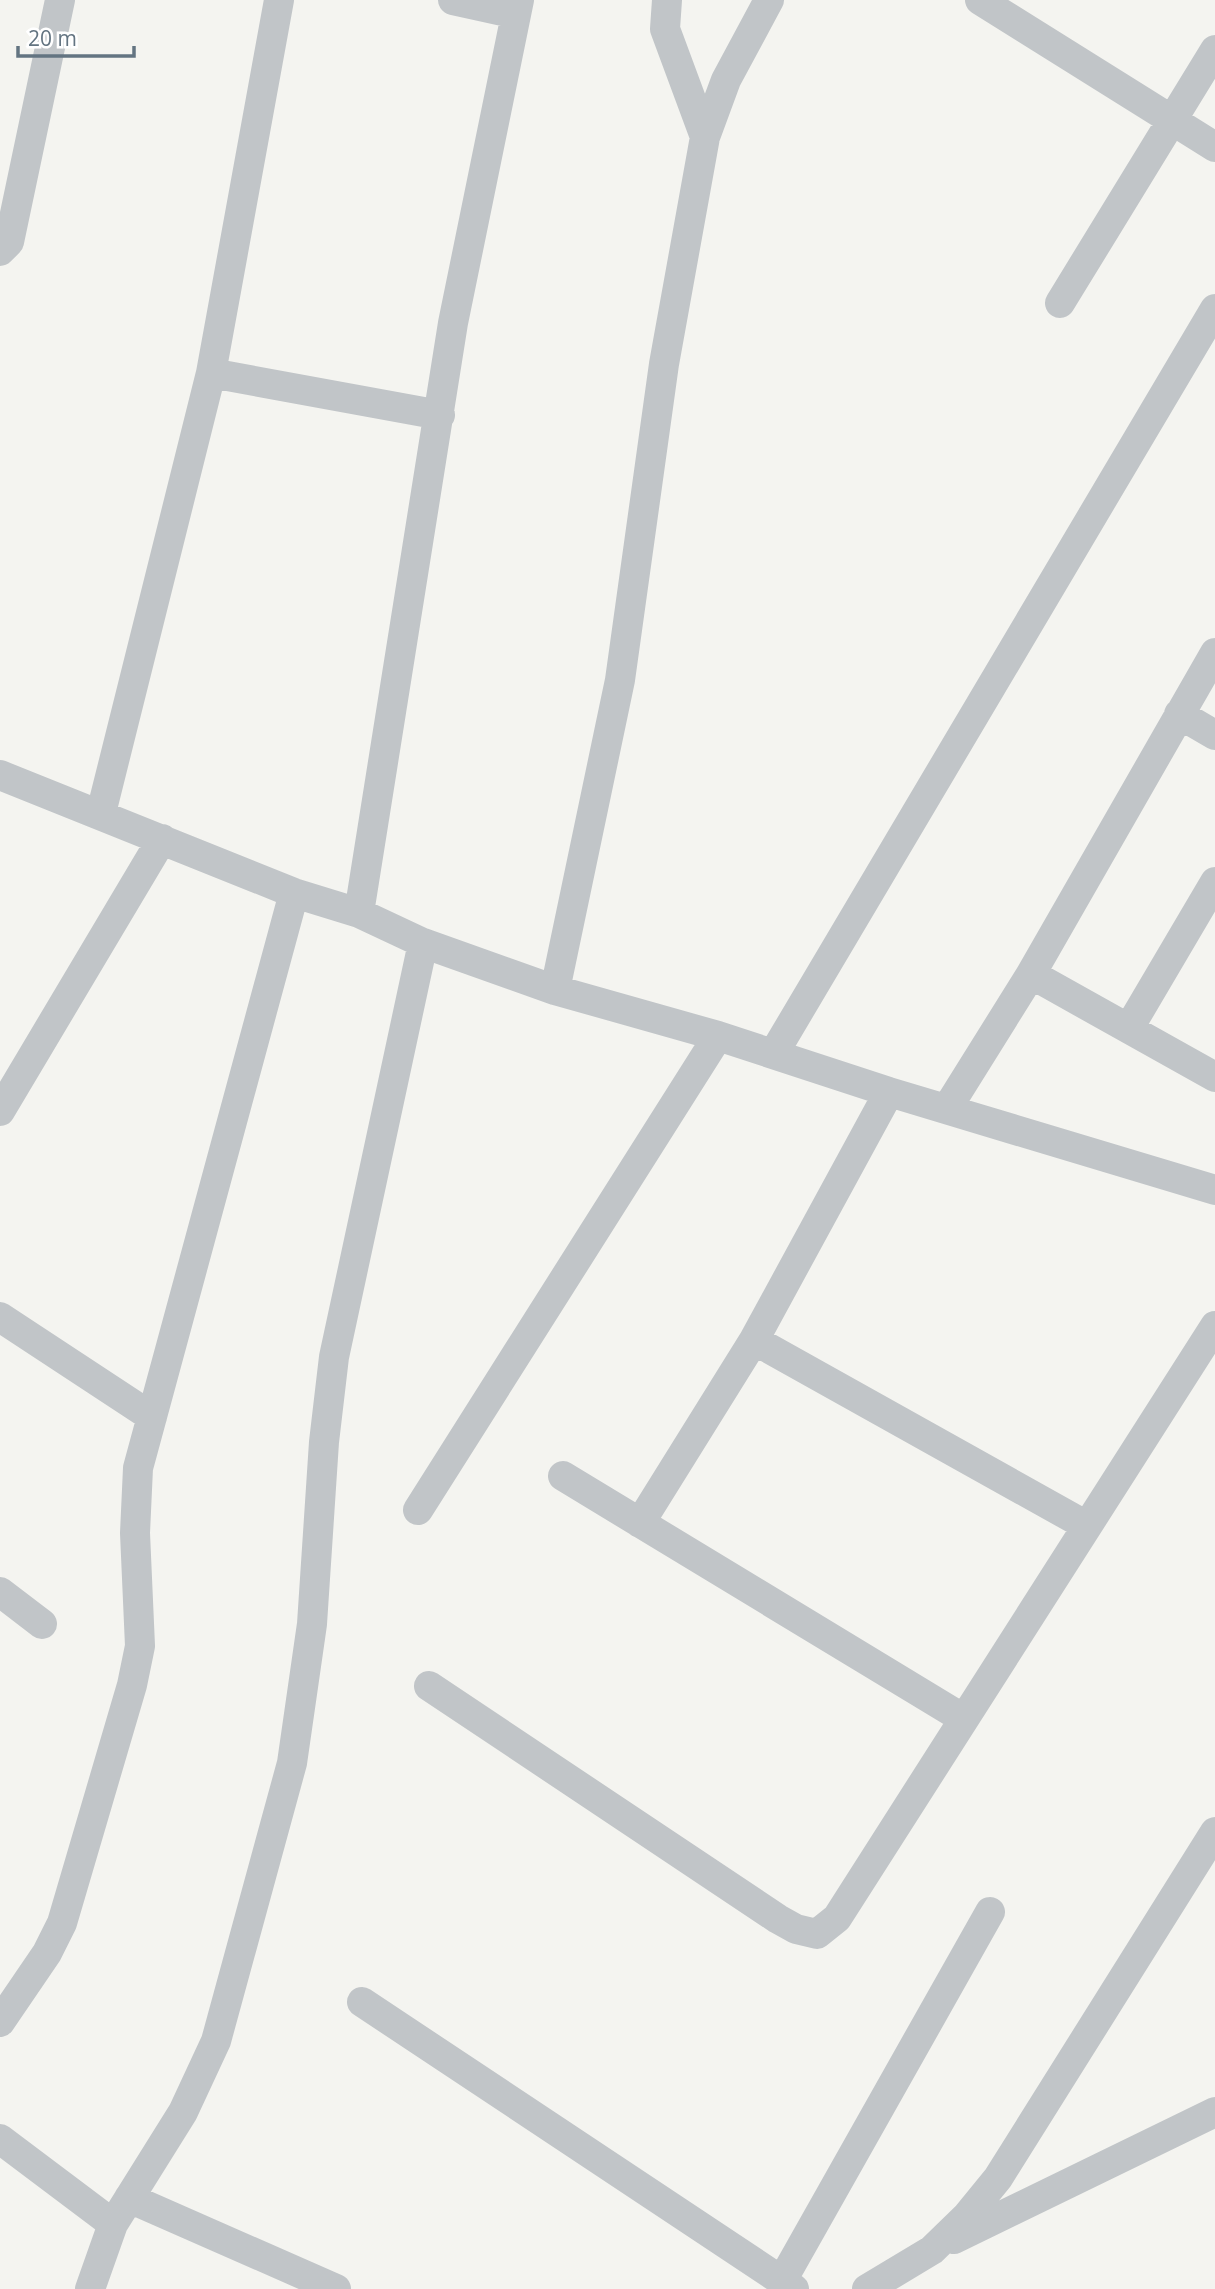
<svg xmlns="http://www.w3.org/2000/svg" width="1215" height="2289" viewBox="0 0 1215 2289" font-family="'Open Sans',sans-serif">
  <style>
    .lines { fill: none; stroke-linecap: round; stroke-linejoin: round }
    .minor { stroke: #c1c5c8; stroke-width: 30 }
  </style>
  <rect width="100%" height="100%" fill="#f4f4f0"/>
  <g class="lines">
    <path class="minor" d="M 453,0 L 516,14
      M 667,0 L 665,29 L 705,137
      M 980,0 L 1215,147
      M 0,251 L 9,242 L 60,0
      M 1060,303 L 1215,50
      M 211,373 L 440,415
      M 1179,714 L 1215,735
      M 0,775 L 294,893 L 359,913 L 423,943 L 555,990 L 718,1036 L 889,1092 L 1215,1190
      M 101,813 L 211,373 L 279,0
      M 359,913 L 453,323 L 519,0
      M 1031,974 L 1215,1077
      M 555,990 L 620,680 L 664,364 L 705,137 L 726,80 L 769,0
      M 1129,1028 L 1215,882
      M 774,1053 L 1215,309
      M 948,1107 L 1031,974 L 1215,653
      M 0,1111 L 162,839
      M 0,1317 L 152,1417
      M 754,1340 L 1087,1526
      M 563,1476 L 964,1719
      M 418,1510 L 718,1036
      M 640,1523 L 754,1340 L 889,1092
      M 0,1592 L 42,1624
      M 429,1686 L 778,1919 L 796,1929 L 817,1934 L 837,1918 L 1215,1326
      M 362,2002 L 794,2289
      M 0,2022 L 47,1953 L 62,1923 L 132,1685 L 140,1646 L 135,1533 L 138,1468 L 294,893
      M 0,2139 L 113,2224
      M 129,2198 L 336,2289
      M 954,2239 L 1215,2112
      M 783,2279 L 990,1912
      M 90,2289 L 113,2224 L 183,2112 L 216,2041 L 292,1763 L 312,1624 L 324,1442 L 334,1357 L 423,943
      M 867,2289 L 932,2250 L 967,2216 L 998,2178 L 1215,1832"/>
  </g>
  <path d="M18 46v10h116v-10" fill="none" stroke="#637481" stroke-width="3.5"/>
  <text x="28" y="46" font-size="21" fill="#637481" stroke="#ffffff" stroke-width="5" paint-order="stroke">20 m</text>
</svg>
